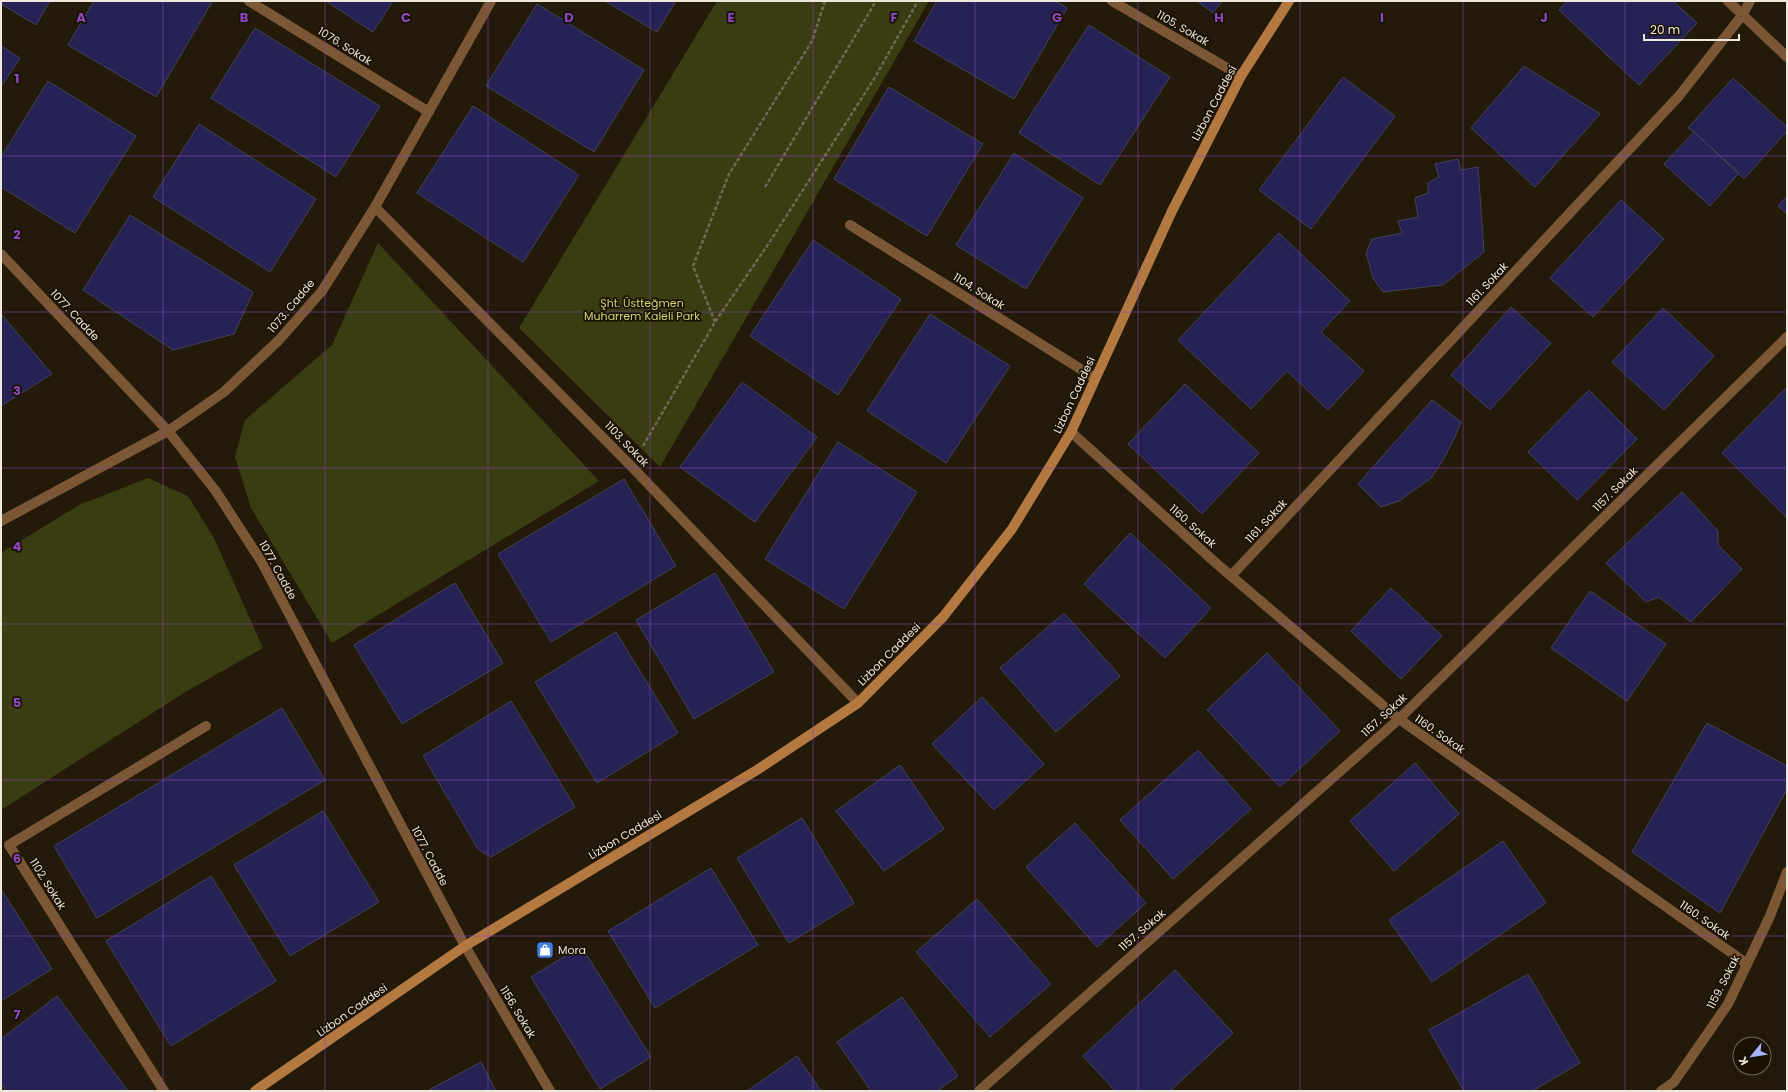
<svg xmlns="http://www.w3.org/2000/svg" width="1788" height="1092" viewBox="0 0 1788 1092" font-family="Poppins,sans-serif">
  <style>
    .green { fill: #3a3c11 }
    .building { fill: #272256; stroke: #424356 }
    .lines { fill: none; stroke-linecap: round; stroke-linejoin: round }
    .path { stroke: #6f6859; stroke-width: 2.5; stroke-dasharray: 4 2; stroke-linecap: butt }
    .street { stroke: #7c5736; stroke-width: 10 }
    .secondary { stroke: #b47841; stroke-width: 10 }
    .grid { fill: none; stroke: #8c48c3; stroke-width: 1; stroke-opacity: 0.55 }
    .labels { text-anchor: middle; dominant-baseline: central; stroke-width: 3.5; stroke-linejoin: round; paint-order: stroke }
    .street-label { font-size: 11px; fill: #ede7dc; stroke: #1a1103 }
    .park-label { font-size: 11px; fill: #cfd573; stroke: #1a1103 }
    .poi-label { font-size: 11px; fill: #ede7dc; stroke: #1a1103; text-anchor: start }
    .grid-label { font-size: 13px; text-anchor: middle; font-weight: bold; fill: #8c48c3; stroke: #1a1103; stroke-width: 3.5; stroke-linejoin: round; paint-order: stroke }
  </style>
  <rect width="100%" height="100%" fill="#231a09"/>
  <path class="green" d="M 717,1 L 929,1 L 660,467 L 519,328 Z
    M 378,243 L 599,481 L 332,643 L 251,508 L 235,457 L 245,420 L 332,345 Z
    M 148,478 L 188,496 L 214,538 L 263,648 L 187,691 L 1,810 L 1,553 L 79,505 Z"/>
  <path class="building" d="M 1,1 L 50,1 L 36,25 L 1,4 Z
    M 94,1 L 210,1 L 212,2 L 156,97 L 68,45 Z
    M 326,1 L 393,1 L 373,32 Z
    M 605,1 L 676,1 L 657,32 Z
    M 937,1 L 1055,1 L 1067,8 L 1014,99 L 914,41 Z
    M 1197,1 L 1222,1 L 1213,13 Z
    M 1567,1 L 1673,1 L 1697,23 L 1639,85 L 1559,10 Z
    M 537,4 L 644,70 L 594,152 L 486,86 Z
    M 1089,25 L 1170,77 L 1100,185 L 1019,133 Z
    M 255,28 L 380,106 L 336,177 L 211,98 Z
    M 1,46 L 20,58 L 1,87 Z
    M 1524,66 L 1600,114 L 1535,187 L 1471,128 Z
    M 1343,77 L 1395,116 L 1311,229 L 1259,190 Z
    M 1733,78 L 1787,127 L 1787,131 L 1744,179 L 1694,132 L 1688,128 Z
    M 48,81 L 136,136 L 75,233 L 1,187 L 1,157 Z
    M 889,87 L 983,144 L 927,236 L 834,179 Z
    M 473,106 L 579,175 L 523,262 L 417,193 Z
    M 199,124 L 316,199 L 270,272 L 153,197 Z
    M 1694,132 L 1739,173 L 1710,206 L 1664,164 Z
    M 1014,153 L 1083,198 L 1026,289 L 956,245 Z
    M 1458,159 L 1461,170 L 1478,167 L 1484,252 L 1443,285 L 1383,292 L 1373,278 L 1366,253 L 1372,239 L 1402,233 L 1398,221 L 1418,217 L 1415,198 L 1428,193 L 1428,183 L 1439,177 L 1435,164 Z
    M 1787,196 L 1787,214 L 1778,206 Z
    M 1621,200 L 1664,239 L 1593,317 L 1550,278 Z
    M 130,215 L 253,292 L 234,334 L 173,350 L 83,290 Z
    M 1279,233 L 1350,301 L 1321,332 L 1364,371 L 1328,410 L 1287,371 L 1251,409 L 1178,340 Z
    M 813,240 L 901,299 L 838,395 L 750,336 Z
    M 1511,307 L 1551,343 L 1490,410 L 1451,375 Z
    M 1663,308 L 1714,356 L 1664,410 L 1612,362 Z
    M 1,314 L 52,374 L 1,406 Z
    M 930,314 L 1010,366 L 946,463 L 867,411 Z
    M 742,382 L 817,437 L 755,522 L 680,467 Z
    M 1185,384 L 1259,453 L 1202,514 L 1128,444 Z
    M 1787,387 L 1787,518 L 1722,453 Z
    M 1589,390 L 1637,439 L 1577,500 L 1528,452 Z
    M 1432,400 L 1461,422 L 1455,437 L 1443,460 L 1431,478 L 1399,501 L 1381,507 L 1358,484 Z
    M 838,442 L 917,492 L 844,609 L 765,559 Z
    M 624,479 L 676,566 L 551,642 L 498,554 Z
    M 1682,492 L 1718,531 L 1718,545 L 1742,569 L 1691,622 L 1659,597 L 1646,602 L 1606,563 Z
    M 1130,533 L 1211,608 L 1165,658 L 1084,584 Z
    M 715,573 L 774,672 L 694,719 L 636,620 Z
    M 455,583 L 503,663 L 402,724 L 354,645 Z
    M 1391,588 L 1442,636 L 1401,679 L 1351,631 Z
    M 1590,591 L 1666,644 L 1627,701 L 1551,648 Z
    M 1064,613 L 1120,676 L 1056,732 L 1000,668 Z
    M 616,632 L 678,733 L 597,783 L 535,682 Z
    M 1267,653 L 1340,731 L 1280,787 L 1207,710 Z
    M 982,697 L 1044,764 L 994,810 L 932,744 Z
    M 511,701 L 575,807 L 491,857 L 478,849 L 423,756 Z
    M 282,708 L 325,780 L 97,918 L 54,846 Z
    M 1707,723 L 1787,766 L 1787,789 L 1720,913 L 1632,852 Z
    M 1198,750 L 1251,809 L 1173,879 L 1120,820 Z
    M 1415,763 L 1459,814 L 1394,871 L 1350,821 Z
    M 900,765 L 944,829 L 884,871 L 836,811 Z
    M 323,811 L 379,902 L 290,956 L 234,865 Z
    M 802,818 L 854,903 L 789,943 L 737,858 Z
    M 1075,823 L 1146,903 L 1097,947 L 1026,867 Z
    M 1503,841 L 1546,903 L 1432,982 L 1389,920 Z
    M 711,868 L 758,945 L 655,1008 L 608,931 Z
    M 211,876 L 276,981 L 171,1046 L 106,941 Z
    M 1,889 L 52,969 L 1,1001 Z
    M 977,899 L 1051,984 L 990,1037 L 916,952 Z
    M 581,946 L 651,1057 L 600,1089 L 531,977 Z
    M 1175,970 L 1233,1033 L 1170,1091 L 1115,1091 L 1083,1056 Z
    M 1528,974 L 1580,1063 L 1532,1091 L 1464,1091 L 1429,1030 Z
    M 57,996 L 128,1091 L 6,1091 L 1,1084 L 1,1039 Z
    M 902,997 L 958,1076 L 937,1091 L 871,1091 L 837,1042 Z
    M 797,1056 L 821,1091 L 747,1091 Z
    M 481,1062 L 496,1091 L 427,1091 Z"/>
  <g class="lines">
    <path class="path" d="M 765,187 L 876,1
      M 715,322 L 693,266 L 729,174 L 812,41 L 825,1
      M 643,446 L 715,322 L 769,243 L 874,79 L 918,1"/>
    <path class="street" d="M 249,1 L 429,112
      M 1112,1 L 1241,76
      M 1728,1 L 1787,57
      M 375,207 L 631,466 L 858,703
      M 850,225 L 1095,378
      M 1,254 L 168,431 L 215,490 L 261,561 L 465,946 L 550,1091
      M 1071,432 L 1217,564 L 1399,719 L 1746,963
      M 1,521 L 168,431 L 224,392 L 279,340 L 322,291 L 375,207 L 491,1
      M 1231,576 L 1679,96 L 1743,14 L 1750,1
      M 164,1091 L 9,845 L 206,726
      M 979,1091 L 1399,719 L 1787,337
      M 1661,1091 L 1674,1082 L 1728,1004 L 1770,916 L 1787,872"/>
    <path class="secondary" d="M 255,1091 L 465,946 L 757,770 L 858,703 L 943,617 L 1012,529 L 1071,432 L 1172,211 L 1241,76 L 1289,1"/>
  </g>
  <path class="grid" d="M 163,1 L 163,1091M 325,1 L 325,1091M 488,1 L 488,1091M 650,1 L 650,1091M 813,1 L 813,1091M 975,1 L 975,1091M 1138,1 L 1138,1091M 1300,1 L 1300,1091M 1463,1 L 1463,1091M 1625,1 L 1625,1091M 1,156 L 1787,156M 1,312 L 1787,312M 1,468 L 1787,468M 1,624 L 1787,624M 1,780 L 1787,780M 1,936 L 1787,936"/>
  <defs>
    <symbol id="shop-square" viewBox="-11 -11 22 22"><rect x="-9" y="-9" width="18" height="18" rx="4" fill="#3f7fe0" stroke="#1a1103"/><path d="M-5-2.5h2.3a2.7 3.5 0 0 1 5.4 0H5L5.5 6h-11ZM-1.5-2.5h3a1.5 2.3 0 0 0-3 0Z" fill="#fff"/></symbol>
  </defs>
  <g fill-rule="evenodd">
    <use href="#shop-square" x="535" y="940" width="20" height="20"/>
  </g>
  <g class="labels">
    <g class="street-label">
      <text transform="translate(1183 28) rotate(30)">1105. Sokak</text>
      <text transform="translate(345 46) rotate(32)">1076. Sokak</text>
      <text transform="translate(1214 103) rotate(-62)">Lizbon Caddesi</text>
      <text transform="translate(1487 284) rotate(-47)">1161. Sokak</text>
      <text transform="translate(979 291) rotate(32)">1104. Sokak</text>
      <text transform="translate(291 306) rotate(-50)">1073. Cadde</text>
      <text transform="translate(75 315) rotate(47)">1077. Cadde</text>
      <text transform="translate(1074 395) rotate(-65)">Lizbon Caddesi</text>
      <text transform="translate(627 444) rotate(46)">1103. Sokak</text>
      <text transform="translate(1615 489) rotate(-45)">1157. Sokak</text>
      <text transform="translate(1266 521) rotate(-47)">1161. Sokak</text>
      <text transform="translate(1193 526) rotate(42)">1160. Sokak</text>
      <text transform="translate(278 570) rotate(61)">1077. Cadde</text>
      <text transform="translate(889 654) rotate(-45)">Lizbon Caddesi</text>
      <text transform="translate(1384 715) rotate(-43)">1157. Sokak</text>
      <text transform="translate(1440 734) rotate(35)">1160. Sokak</text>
      <text transform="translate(625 835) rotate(-31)">Lizbon Caddesi</text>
      <text transform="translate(430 856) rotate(62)">1077. Cadde</text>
      <text transform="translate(48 884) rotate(58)">1102. Sokak</text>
      <text transform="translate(1705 920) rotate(35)">1160. Sokak</text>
      <text transform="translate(1142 930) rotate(-41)">1157. Sokak</text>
      <text transform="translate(1723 982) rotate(-63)">1159. Sokak</text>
      <text transform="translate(352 1010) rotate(-35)">Lizbon Caddesi</text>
      <text transform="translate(518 1012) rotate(59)">1156. Sokak</text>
    </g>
    <g class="park-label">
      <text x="642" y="303">Şht. Üstteğmen<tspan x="642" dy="13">Muharrem Kaleli Park</tspan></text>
    </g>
    <g class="poi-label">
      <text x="558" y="950">Mora</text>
    </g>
  </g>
  <g class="grid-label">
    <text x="81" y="22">A</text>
    <text x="244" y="22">B</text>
    <text x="406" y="22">C</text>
    <text x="569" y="22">D</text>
    <text x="731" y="22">E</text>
    <text x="894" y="22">F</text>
    <text x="1057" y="22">G</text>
    <text x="1219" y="22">H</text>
    <text x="1382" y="22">I</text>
    <text x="1544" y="22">J</text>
    <text x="17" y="83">1</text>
    <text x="17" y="239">2</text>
    <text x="17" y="395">3</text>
    <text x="17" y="551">4</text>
    <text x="17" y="707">5</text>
    <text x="17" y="863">6</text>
    <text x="17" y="1019">7</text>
  </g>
  <rect width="1788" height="1092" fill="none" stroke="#ede7dc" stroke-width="4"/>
  <g transform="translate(1752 1056) rotate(240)"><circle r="19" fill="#1a1103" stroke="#6e675a"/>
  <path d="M0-3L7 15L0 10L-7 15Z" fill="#a4b1fc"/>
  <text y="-6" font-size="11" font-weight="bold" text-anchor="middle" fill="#ede7dc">K</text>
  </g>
  <path d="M1644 34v6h95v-6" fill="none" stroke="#ede7dc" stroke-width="2"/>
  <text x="1650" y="34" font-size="12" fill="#ede7dc" stroke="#1a1103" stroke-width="3" paint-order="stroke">20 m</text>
</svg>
